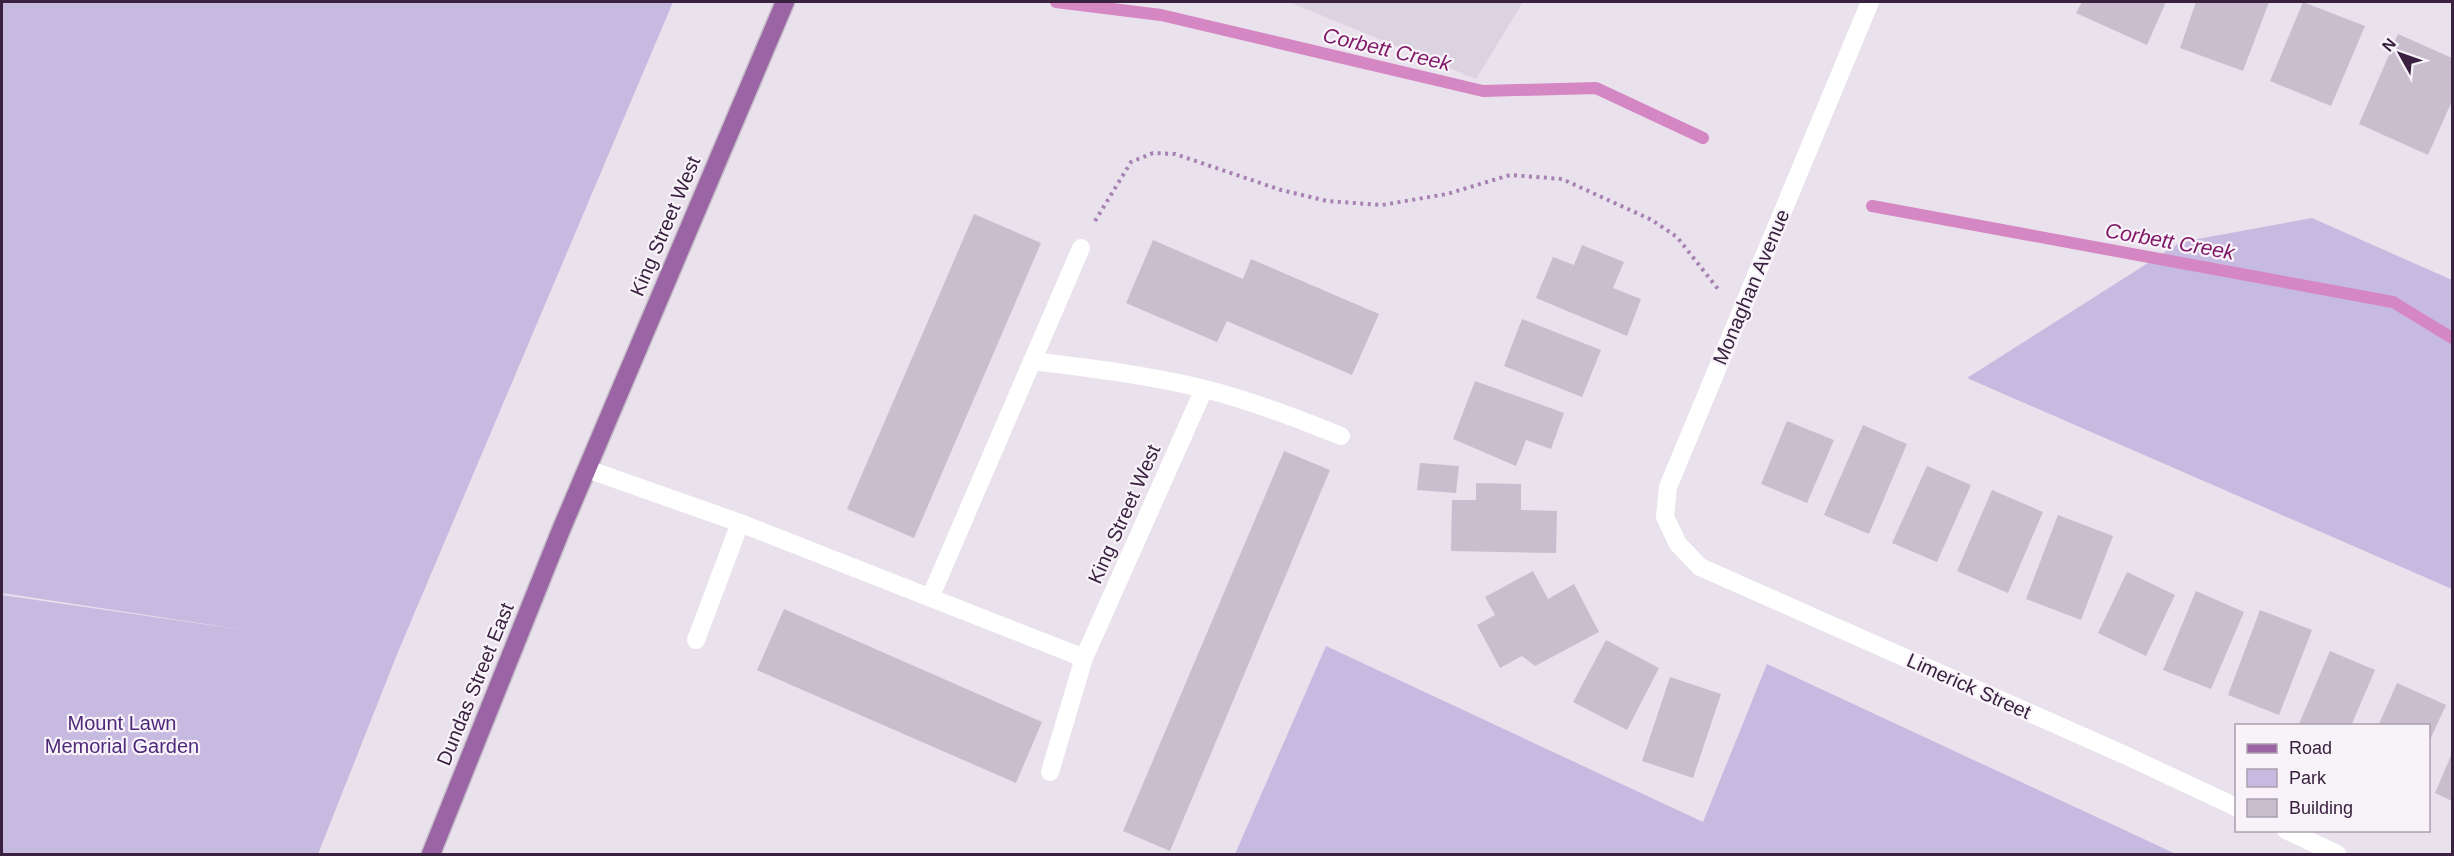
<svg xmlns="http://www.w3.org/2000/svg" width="2454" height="856" viewBox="0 0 2454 856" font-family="Arial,sans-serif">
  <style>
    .built { fill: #dcd3e1 }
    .green { fill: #c7bae0 }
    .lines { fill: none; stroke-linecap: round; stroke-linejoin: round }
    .stream { stroke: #d587c3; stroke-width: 12 }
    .building { fill: #c8bece }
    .primary-casing { stroke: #c4bcc6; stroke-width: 21 }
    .path { stroke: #a781b3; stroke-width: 4; stroke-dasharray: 3 4.5; stroke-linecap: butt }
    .lane { stroke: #fff; stroke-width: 18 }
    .street { stroke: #fff; stroke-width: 18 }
    .primary { stroke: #9a64a5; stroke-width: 18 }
    .labels { text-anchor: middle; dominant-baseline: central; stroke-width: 4.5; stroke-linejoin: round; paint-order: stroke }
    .street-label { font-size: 20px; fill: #3a2140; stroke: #f7f3f9 }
    .park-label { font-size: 20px; fill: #4e2879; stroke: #f7f3f9 }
    .water-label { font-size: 21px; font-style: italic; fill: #7f1766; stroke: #f7f3f9 }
  </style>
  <rect width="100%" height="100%" fill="#e9e2ed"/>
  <path class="built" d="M 1289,2 L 1523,2 L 1476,79 Z"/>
  <path class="green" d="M 2,2 L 673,2 L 398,652 L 318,854 L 2,854 L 2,595 L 271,634 L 2,593 Z
    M 2312,218 L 2452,280 L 2452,589 L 1967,378 L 2181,242 Z
    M 1326,646 L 1703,822 L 1767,664 L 2176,854 L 1235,854 Z"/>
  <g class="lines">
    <path class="stream" d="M 1056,2 L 1161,15 L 1483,91 L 1596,88 L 1703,138
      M 1872,206 L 2393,302 L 2452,338"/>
  </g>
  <path class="building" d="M 2082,2 L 2166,2 L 2147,45 L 2076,13 Z
    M 2196,2 L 2269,2 L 2243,71 L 2180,48 Z
    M 2303,2 L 2365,26 L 2331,106 L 2270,81 Z
    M 2398,34 L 2452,58 L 2452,101 L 2428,155 L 2359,124 Z
    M 974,214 L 1041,243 L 914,538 L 847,509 Z
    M 1153,240 L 1243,279 L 1251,259 L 1379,314 L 1352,375 L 1227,321 L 1217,342 L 1126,303 Z
    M 1582,245 L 1624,262 L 1613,288 L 1641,299 L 1627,336 L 1536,298 L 1553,257 L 1574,265 Z
    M 1522,319 L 1601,350 L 1582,397 L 1504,366 Z
    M 1475,381 L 1564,413 L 1551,449 L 1526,440 L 1516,466 L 1453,439 Z
    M 1787,421 L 1834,440 L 1807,503 L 1761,484 Z
    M 1863,425 L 1907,444 L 1869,534 L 1824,515 Z
    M 1284,451 L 1330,470 L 1170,851 L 1123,831 Z
    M 1420,463 L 1459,466 L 1456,493 L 1417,490 Z
    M 1927,466 L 1971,485 L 1937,562 L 1892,543 Z
    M 1476,483 L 1521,484 L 1521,510 L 1557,511 L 1556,553 L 1451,551 L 1452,500 L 1476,500 Z
    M 1992,490 L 2043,512 L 2008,593 L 1957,571 Z
    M 2058,515 L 2113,536 L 2081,620 L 2026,599 Z
    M 1533,571 L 1548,599 L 1574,584 L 1599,632 L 1535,666 L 1522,656 L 1500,668 L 1477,625 L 1495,615 L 1485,597 Z
    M 2127,572 L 2175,595 L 2146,656 L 2098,633 Z
    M 2196,591 L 2244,612 L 2211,689 L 2163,670 Z
    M 784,609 L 1042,722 L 1016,783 L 757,670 Z
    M 2260,610 L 2312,630 L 2279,715 L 2228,695 Z
    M 1606,640 L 1659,668 L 1627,730 L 1573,702 Z
    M 2330,651 L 2375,670 L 2351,726 L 2298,726 Z
    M 1670,677 L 1721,694 L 1693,778 L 1642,761 Z
    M 2397,683 L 2446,705 L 2428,744 L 2428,726 L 2378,726 Z
    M 2452,753 L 2452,801 L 2435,793 Z"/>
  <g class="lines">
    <defs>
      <path id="primary" d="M 431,854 L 561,530 L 785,2"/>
    </defs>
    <use href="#primary" class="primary-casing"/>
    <path class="path" d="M 1095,221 L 1131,162 L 1153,153 L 1175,154 L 1281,190 L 1327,201 L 1382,205 L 1447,194 L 1510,175 L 1562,179 L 1652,220 L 1677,237 L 1718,289"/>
    <path class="lane" d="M 1032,361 C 1090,368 1148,375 1205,389 C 1252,401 1296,418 1341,436
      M 587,469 L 740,523 L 1084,658
      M 930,598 L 1081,248
      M 696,640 L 740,523
      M 1050,772 L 1084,658 L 1204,389"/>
    <path class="street" d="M 1870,2 L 1668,487 L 1665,517 L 1678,544 L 1700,567 L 2127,756 L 2236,807
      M 2286,830 L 2337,854"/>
    <use href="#primary" class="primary"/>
  </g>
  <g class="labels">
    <g class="street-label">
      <text transform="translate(665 226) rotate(-67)">King Street West</text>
      <text transform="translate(1751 287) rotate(-67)">Monaghan Avenue</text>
      <text transform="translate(1124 514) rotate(-66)">King Street West</text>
      <text transform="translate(475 684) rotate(-68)">Dundas Street East</text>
      <text transform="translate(1969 686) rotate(24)">Limerick Street</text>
    </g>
    <g class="park-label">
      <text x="122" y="723">Mount Lawn<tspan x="122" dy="23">Memorial Garden</tspan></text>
    </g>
    <g class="water-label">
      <text transform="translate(1387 49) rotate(13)">Corbett Creek</text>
      <text transform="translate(2170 241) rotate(10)">Corbett Creek</text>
    </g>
  </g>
  <rect width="2454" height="856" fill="none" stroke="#3a2140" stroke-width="6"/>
  <rect x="2235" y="724" width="195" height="108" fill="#f7f3f9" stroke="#ab9faf" stroke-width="1.5"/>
  <rect x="2247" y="744" width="30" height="9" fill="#9a64a5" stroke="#ab9faf" stroke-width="1.5"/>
  <text x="2289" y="754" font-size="18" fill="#3a2140">Road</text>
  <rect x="2247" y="769" width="30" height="18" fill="#c7bae0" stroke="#ab9faf" stroke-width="1.5"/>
  <text x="2289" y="784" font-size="18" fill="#3a2140">Park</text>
  <rect x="2247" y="799" width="30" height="18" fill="#c8bece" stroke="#ab9faf" stroke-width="1.5"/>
  <text x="2289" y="814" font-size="18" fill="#3a2140">Building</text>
  <g transform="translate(2400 54) rotate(310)" stroke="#f7f3f9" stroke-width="4.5" paint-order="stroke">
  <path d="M0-4.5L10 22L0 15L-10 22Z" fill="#3a2140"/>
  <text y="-9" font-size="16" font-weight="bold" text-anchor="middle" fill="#3a2140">N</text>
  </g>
</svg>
